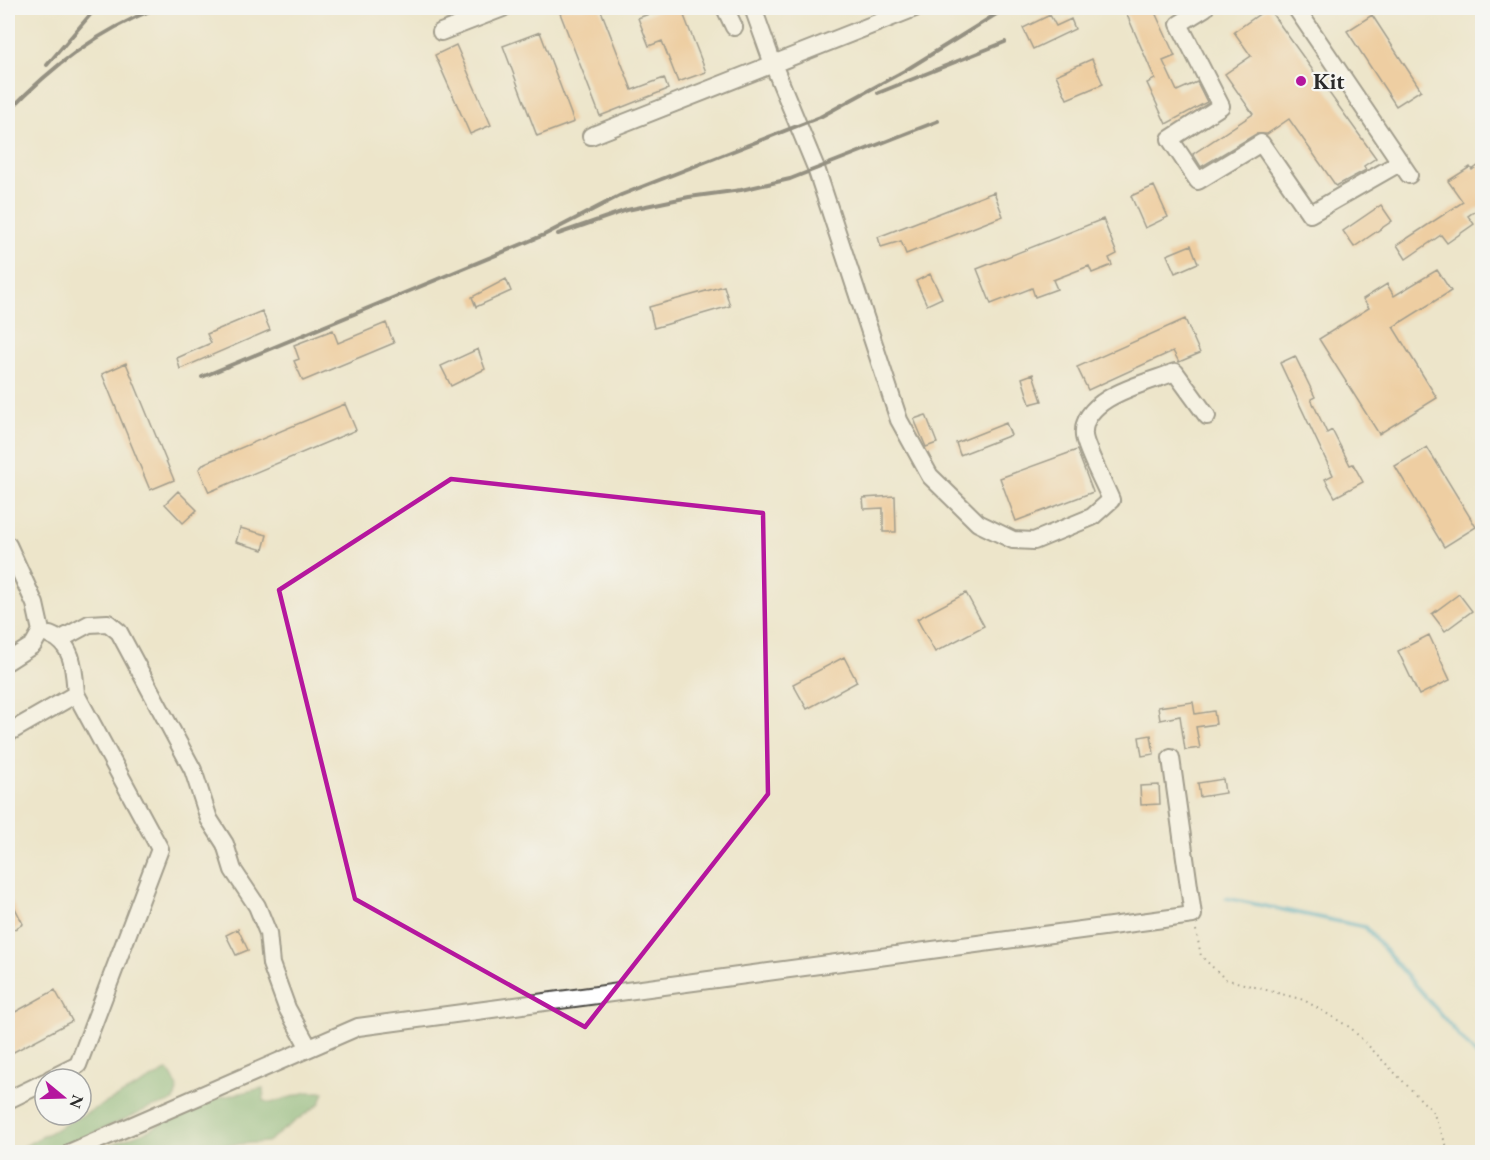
<svg xmlns="http://www.w3.org/2000/svg" width="1490" height="1160" viewBox="0 0 1490 1160" font-family="'EB Garamond',serif">
  <style>
    .forest { fill: #70ae6f; stroke: #4e6c4d; stroke-width: 1.5 }
    .lines { fill: none; stroke-linecap: round; stroke-linejoin: round }
    .stream { stroke: #46a7c6; stroke-width: 4 }
    .building { fill: #f0b272 }
    .minor-casing { stroke: #484743; stroke-width: 20 }
    .path { stroke: #484743; stroke-width: 2; stroke-dasharray: 1.5 4.5; stroke-linecap: butt }
    .minor { stroke: #fff; stroke-width: 16 }
    .rail { stroke: #2b2b2b; stroke-width: 4 }
    .marked { fill: none; stroke: #b5179e; stroke-width: 4.5; stroke-linejoin: round }
    .poi-dot { fill: #b5179e; stroke: #f6f6f2; stroke-width: 2 }
    .labels { text-anchor: middle; dominant-baseline: central; stroke-width: 4.5; stroke-linejoin: round; paint-order: stroke }
    .poi-label { font-size: 22px; font-weight: bold; fill: #2b2b2b; stroke: #f6f6f2; text-anchor: start }
  </style>
  <rect width="100%" height="100%" fill="#f6f6f2"/>
  <filter id="ink" filterUnits="userSpaceOnUse"><feTurbulence type="fractalNoise" baseFrequency=".0167" numOctaves="2"/><feDisplacementMap in="SourceGraphic" scale="12" xChannelSelector="R" yChannelSelector="G"/><feConvolveMatrix kernelMatrix="1 2 1 2 8 2 1 2 1" color-interpolation-filters="sRGB"/></filter>
  <filter id="wash" filterUnits="userSpaceOnUse"><feTurbulence type="fractalNoise" baseFrequency=".008" numOctaves="4" result="noise"/><feDisplacementMap in="SourceGraphic" scale="24" xChannelSelector="R" yChannelSelector="G"/><feGaussianBlur stdDeviation="1.35" result="paint"/><feColorMatrix in="noise" values="0 0 0 0 0 0 0 0 0 0 0 0 0 0 0 0 0 1.4 0 .05"/><feComposite in="paint" operator="in"/></filter>
  <g filter="url(#wash)">
    <rect width="100%" height="100%" fill="#ede5cb"/>
    <path class="forest" d="M 168,1070 L 178,1087 L 174,1101 L 147,1109 L 53,1152 L 13,1152 Z
      M 263,1088 L 264,1101 L 271,1103 L 307,1092 L 324,1092 L 320,1103 L 267,1142 L 226,1145 L 211,1152 L 91,1152 L 147,1131 L 209,1100 Z"/>
    <g class="lines">
      <path class="stream" d="M 1226,898 L 1365,927 L 1482,1062"/>
    </g>
    <g id="blocks">
      <path class="building" d="M 558,8 L 600,8 L 632,90 L 664,78 L 668,89 L 600,116 Z
        M 665,8 L 681,8 L 706,72 L 678,82 L 662,41 L 649,46 L 638,18 Z
        M 1124,8 L 1153,8 L 1175,56 L 1163,61 L 1177,91 L 1197,82 L 1207,102 L 1166,124 L 1147,83 L 1155,79 Z
        M 1268,8 L 1376,158 L 1364,166 L 1366,170 L 1336,186 L 1289,119 L 1267,134 L 1256,134 L 1201,167 L 1193,154 L 1253,114 L 1225,74 L 1251,56 L 1234,32 Z
        M 1050,15 L 1056,26 L 1071,19 L 1075,29 L 1033,49 L 1023,28 Z
        M 1372,15 L 1421,90 L 1396,106 L 1347,31 Z
        M 540,32 L 574,122 L 537,136 L 503,46 Z
        M 456,45 L 491,125 L 470,134 L 435,55 Z
        M 1092,59 L 1103,84 L 1067,99 L 1056,75 Z
        M 1482,163 L 1482,206 L 1468,216 L 1474,224 L 1447,243 L 1441,235 L 1406,259 L 1397,245 L 1463,202 L 1448,181 L 1470,167 L 1472,170 Z
        M 1154,186 L 1168,217 L 1145,228 L 1131,196 Z
        M 994,192 L 1003,216 L 906,254 L 901,241 L 881,247 L 878,237 Z
        M 1381,205 L 1392,221 L 1354,247 L 1343,231 Z
        M 1103,219 L 1117,254 L 1109,258 L 1112,265 L 1092,273 L 1089,266 L 1053,280 L 1057,289 L 1035,297 L 1032,288 L 991,304 L 977,269 Z
        M 1191,245 L 1198,263 L 1175,273 L 1167,255 Z
        M 1437,270 L 1451,291 L 1393,327 L 1437,398 L 1379,434 L 1319,339 L 1369,308 L 1363,299 L 1387,284 L 1394,296 Z
        M 930,274 L 942,298 L 927,305 L 916,281 Z
        M 506,279 L 511,291 L 476,307 L 472,297 Z
        M 724,286 L 730,306 L 654,328 L 649,307 Z
        M 262,311 L 270,330 L 180,369 L 177,358 L 211,343 L 207,334 Z
        M 1185,319 L 1200,353 L 1179,362 L 1173,351 L 1088,390 L 1077,367 Z
        M 386,323 L 394,343 L 303,381 L 294,361 L 299,359 L 294,345 L 333,330 L 338,343 Z
        M 478,349 L 485,369 L 451,386 L 441,366 Z
        M 1295,356 L 1315,397 L 1311,399 L 1327,433 L 1332,430 L 1350,465 L 1353,464 L 1363,482 L 1335,497 L 1325,479 L 1333,475 L 1280,363 Z
        M 126,363 L 174,480 L 150,490 L 102,374 Z
        M 1033,374 L 1042,401 L 1030,404 L 1022,378 Z
        M 345,404 L 356,430 L 209,492 L 199,469 L 205,463 Z
        M 926,415 L 937,443 L 926,447 L 914,419 Z
        M 1006,423 L 1011,435 L 960,455 L 956,443 Z
        M 1427,447 L 1476,527 L 1444,547 L 1395,466 Z
        M 1077,450 L 1093,492 L 1016,521 L 1000,478 Z
        M 178,491 L 197,510 L 183,523 L 165,504 Z
        M 895,496 L 896,532 L 883,532 L 883,508 L 864,509 L 863,498 Z
        M 240,528 L 267,535 L 263,550 L 236,542 Z
        M 966,593 L 984,626 L 935,652 L 917,619 Z
        M 1459,594 L 1472,611 L 1445,631 L 1432,614 Z
        M 1429,635 L 1450,680 L 1419,695 L 1398,651 Z
        M 844,657 L 857,682 L 807,709 L 793,684 Z
        M 1193,702 L 1195,714 L 1214,711 L 1216,724 L 1196,727 L 1200,748 L 1185,750 L 1180,716 L 1160,720 L 1158,707 Z
        M 1151,735 L 1154,754 L 1142,756 L 1139,737 Z
        M 1223,779 L 1225,793 L 1200,797 L 1198,783 Z
        M 1159,785 L 1160,804 L 1141,805 L 1140,786 Z
        M 8,894 L 23,924 L 8,933 Z
        M 238,929 L 248,950 L 236,955 L 226,935 Z
        M 55,990 L 72,1021 L 8,1055 L 8,1016 Z"/>
    </g>
  </g>
  <g filter="url(#ink)">
    <use href="#blocks" fill-opacity="0" stroke="#484743" stroke-width="1.5"/>
    <g class="lines">
      <defs>
        <path id="minor" d="M 725,8 L 734,27
          M 753,8 L 773,64 L 816,168 L 899,420 L 930,476 L 978,523 L 1013,540 L 1034,541 L 1092,517 L 1111,500 C 1105,485 1086,450 1084,436 C 1080,397 1147,383 1175,372 L 1207,416
          M 1205,8 L 1179,24 L 1221,106 L 1170,139 L 1198,181 L 1261,143 L 1310,214 L 1401,162
          M 1296,8 L 1409,175
          M 441,32 L 503,8
          M 591,136 L 915,8
          M 8,545 L 35,604 L 41,631 L 33,645 L 8,661
          M 50,635 C 74,644 74,671 76,694
          M 61,639 L 89,624 L 108,623 L 119,632 L 193,770 L 209,819 L 225,844 L 233,870 L 257,906 L 268,933 L 271,964 L 287,1008 L 309,1048
          M 8,733 L 76,694 L 160,849 L 78,1065 L 50,1079
          M 8,1100 L 45,1082
          M 71,1152 L 358,1027 L 1193,915 L 1171,758"/>
      </defs>
      <use href="#minor" class="minor-casing"/>
      <path class="path" d="M 1196,930 L 1201,956 L 1225,979 L 1304,1000 L 1351,1028 L 1433,1112 L 1449,1152"/>
      <use href="#minor" class="minor"/>
      <path class="rail" d="M 47,65 L 96,8
        M 878,93 L 1005,42
        M 8,112 C 52,66 98,31 157,8
        M 558,234 L 627,210 L 689,197 L 741,190 L 790,179 L 938,121
        M 202,377 L 544,235 L 621,195 L 820,117 L 906,70 L 1006,8"/>
    </g>
  </g>
  <path d="M0 0H1490V1160H0ZM 451,479 L 763,513 L 768,794 L 585,1027 L 355,899 L 279,590 Z" fill="#ede5cb" fill-opacity=".55" fill-rule="evenodd"/>
  <path class="marked" d="M 451,479 L 763,513 L 768,794 L 585,1027 L 355,899 L 279,590 Z"/>
  <circle class="poi-dot" cx="1301" cy="81" r="6"/>
  <g class="labels">
    <g class="poi-label">
      <text x="1313" y="81">Kit</text>
    </g>
  </g>
  <rect width="1490" height="1160" fill="none" stroke="#f6f6f2" stroke-width="30"/>
  <g transform="translate(63 1097) rotate(109)"><circle r="28" fill="#f6f6f2" stroke="#a5a5a2" stroke-width="1.5"/>
  <path d="M0-4.5L10 22L0 15L-10 22Z" fill="#b5179e"/>
  <text y="-9" font-size="16" font-weight="bold" text-anchor="middle" fill="#2b2b2b">N</text>
  </g>
</svg>
